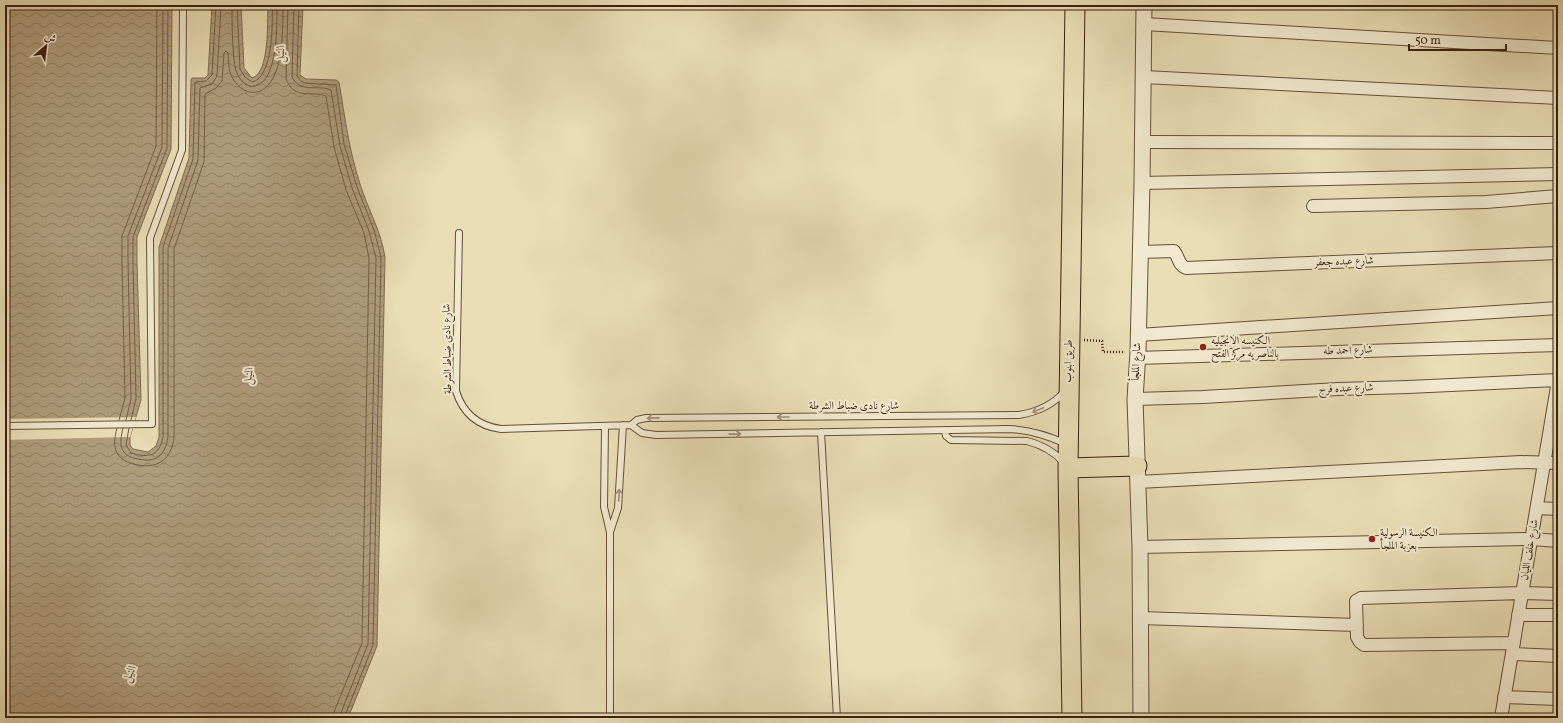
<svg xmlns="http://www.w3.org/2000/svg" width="1563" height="723" viewBox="0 0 1563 723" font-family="Vollkorn,Amiri,serif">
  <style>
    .water { fill: url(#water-waves); stroke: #806a52 }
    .pier { fill: #e9ddb5 }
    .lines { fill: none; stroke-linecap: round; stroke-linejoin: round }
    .shore { stroke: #745e47; stroke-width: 1 }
    .service-casing { stroke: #664e3a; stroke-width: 8 }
    .minor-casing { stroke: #664e3a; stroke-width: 14 }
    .tertiary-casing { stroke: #664e3a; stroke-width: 17 }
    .primary-casing { stroke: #3b1f11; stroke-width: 21 }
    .path { stroke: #3b1f11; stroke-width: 2.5; stroke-dasharray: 1 2; stroke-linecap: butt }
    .service { stroke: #f1e9cf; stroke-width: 6 }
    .minor { stroke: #f1e9cf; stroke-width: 12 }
    .tertiary { stroke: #f1e9cf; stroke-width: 15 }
    .primary { stroke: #e9ddb5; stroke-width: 19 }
    .oneway { stroke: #9f8e7a }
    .poi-dot { fill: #8f2418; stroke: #f1e9cf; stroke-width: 1.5 }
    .labels { text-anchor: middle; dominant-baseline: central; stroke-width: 4; stroke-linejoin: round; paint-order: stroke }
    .street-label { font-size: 11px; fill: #3b1f11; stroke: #f1e9cf }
    .poi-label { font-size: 11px; fill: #3b1f11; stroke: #f1e9cf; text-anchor: start }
    .water-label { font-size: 12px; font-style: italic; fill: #634b37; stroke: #f1e9cf }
  </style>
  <defs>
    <pattern id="water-waves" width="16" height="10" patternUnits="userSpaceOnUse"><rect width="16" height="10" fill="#ae9c7d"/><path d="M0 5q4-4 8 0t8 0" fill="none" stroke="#8f7f65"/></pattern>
  </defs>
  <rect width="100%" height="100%" fill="#e9ddb5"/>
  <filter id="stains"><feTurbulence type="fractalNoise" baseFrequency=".005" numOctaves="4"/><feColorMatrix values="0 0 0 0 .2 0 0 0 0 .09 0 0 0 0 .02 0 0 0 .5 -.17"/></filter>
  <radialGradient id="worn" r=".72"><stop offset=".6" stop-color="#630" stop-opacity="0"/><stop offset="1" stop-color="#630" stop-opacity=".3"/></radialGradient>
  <path class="water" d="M 5,5 L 172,5 L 171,149 L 137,237 L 137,262 L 141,400 L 130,437 L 130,445 L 133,449 L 148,452 L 156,446 L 159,437 L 159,247 L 189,158 L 191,80 L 192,78 L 205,78 L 208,75 L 212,5 L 241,5 L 244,68 L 252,78 C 270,73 267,21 268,5 L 303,5 L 300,75 L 306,79 L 336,80 L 339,82 C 345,118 349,150 360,184 C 368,209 381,231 385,257 L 377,646 L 348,718 L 5,718 Z"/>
  <path class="pier" d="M 136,417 L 130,437 L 5,440 L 5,419 Z"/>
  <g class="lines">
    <path class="shore" d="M 232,5 C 232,17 232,64 237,73 C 240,80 246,88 255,86 C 278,82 277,24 277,5
      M 237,5 L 240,69 L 245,77 L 252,82 C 273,78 273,23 272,5
      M 288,5 L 286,79 C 295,101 311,90 326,96 L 334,147 L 346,190 L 364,233 L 369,258 L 362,643 L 334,712 L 333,718
      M 294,5 L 292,77 C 301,94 317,84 331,90 L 340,146 L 352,188 L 369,231 L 376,258 L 368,644 L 339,718
      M 299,5 L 297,76 L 301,81 L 305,83 L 336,85 L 344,144 L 357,187 L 374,230 L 381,257 L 373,645 L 344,718
      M 119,420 L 125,398 L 122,262 L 122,236 L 156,146 L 157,5
      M 126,420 L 131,399 L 128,262 L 128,236 L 162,147 L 163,5
      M 131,420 L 136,399 L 133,262 L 133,237 L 167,148 L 168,5
      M 117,428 C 111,449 116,461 138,465 C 159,469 172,458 174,437 L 174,249 L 204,162 L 205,94 L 216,88 L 222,81 L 224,53 L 226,51 L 228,53 C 229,60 228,68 231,75 C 241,97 264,99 274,76 C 283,58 283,25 283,5
      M 123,428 C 119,444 119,456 138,459 C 156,463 165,456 168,437 L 168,248 L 198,160 L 200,88 L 212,84 L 217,76 L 221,5
      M 129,428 L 126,445 L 131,453 C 148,458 159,457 163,437 L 163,247 L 193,159 L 195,83 L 196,82 L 206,81 L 212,75 L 216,5"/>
    <defs>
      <path id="service" d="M 459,233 L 456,391 C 463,414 478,426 501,429 L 631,425
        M 1065,391 C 1053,405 1037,412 1019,415 L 646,418 L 637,420 L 631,425 L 642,433 L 656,435 L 1009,429 C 1029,430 1047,435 1066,444
        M 5,426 L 152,424 L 150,238 L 182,150 L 183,5
        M 605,426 L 604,507 L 610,532 L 610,718
        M 945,430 L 946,436 L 951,440 L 1027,441 C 1042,445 1054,451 1064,463
        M 821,432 L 837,718
        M 610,532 L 618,508 L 623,425"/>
      <path id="minor" d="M 1144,24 L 1558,48
        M 1144,77 L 1558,98
        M 1143,142 L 1558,143
        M 1142,183 L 1558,174
        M 1313,206 L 1486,202 L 1558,196
        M 1140,252 L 1174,251 C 1179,257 1178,265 1186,268 L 1558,253
        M 1138,335 L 1558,308
        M 1137,358 L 1558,345
        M 1135,399 L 1203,397 L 1338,389 L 1408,387 L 1558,380
        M 1138,482 L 1521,462 L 1558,463
        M 1537,508 L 1558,509
        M 1140,547 L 1532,539 L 1558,541
        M 1518,615 L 1558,615
        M 1140,618 L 1357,625
        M 1514,643 L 1364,645 L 1360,642 L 1357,637 L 1356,601 L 1361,598 L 1522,593 L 1558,594
        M 1512,654 L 1558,656
        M 1504,697 L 1558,699
        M 1501,718 L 1558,381"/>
      <path id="tertiary" d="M 1141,718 L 1140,547 L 1135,399 L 1138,352 L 1142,183 L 1144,5"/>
      <path id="primary" d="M 1068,468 L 1137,466
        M 1072,718 L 1068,468 L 1075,5"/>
    </defs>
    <use href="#service" class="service-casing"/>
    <use href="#minor" class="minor-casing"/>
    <use href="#tertiary" class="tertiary-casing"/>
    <use href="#primary" class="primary-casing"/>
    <path class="path" d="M 1084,340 L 1102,341 L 1103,352 L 1125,352"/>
    <use href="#service" class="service"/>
    <use href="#minor" class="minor"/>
    <use href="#tertiary" class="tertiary"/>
    <use href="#primary" class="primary"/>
  </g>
  <defs><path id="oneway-shaft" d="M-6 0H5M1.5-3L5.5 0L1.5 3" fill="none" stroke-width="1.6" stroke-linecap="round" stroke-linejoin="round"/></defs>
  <g class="oneway">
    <use href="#oneway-shaft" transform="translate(1038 410) rotate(158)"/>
    <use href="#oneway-shaft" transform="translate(783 417) rotate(180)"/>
    <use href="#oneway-shaft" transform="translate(653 418) rotate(179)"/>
    <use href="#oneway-shaft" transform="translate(735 434) rotate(-1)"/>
    <use href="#oneway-shaft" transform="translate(619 495) rotate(-87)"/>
  </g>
  <g class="poi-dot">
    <circle cx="1203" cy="347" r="4"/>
    <circle cx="1372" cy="539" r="4"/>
  </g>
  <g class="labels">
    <g class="street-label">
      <text transform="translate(1344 262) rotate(-2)">شارع عبده جعفر</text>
      <text transform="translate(448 349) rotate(-91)">شارع نادى ضباط الشرطة</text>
      <text transform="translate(1348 351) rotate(-2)">شارع احمد طه</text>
      <text transform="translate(1069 361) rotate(-89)">طريق ابنوب</text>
      <text transform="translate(1137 362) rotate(-87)">شارع الملجأ</text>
      <text transform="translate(1346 389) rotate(-2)">شارع عبده فرج</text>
      <text x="854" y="406">شارع نادى ضباط الشرطة</text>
      <text transform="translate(1530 550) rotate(-80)">شارع خلف الليان</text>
    </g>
    <g class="poi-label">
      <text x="1211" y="341">الكنيسه الانجيليه<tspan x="1211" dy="13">بالناصريه مركز الفتح</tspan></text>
      <text x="1380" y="533">الكنيسة الرسولية<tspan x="1380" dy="13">بعزبة الملجأ</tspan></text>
    </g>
    <g class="water-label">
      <text transform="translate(281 54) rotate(-87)">النيل</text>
      <text transform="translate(249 376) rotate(-84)">النيل</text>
      <text transform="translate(130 674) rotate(-64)">النيل</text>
    </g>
  </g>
  <rect width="1563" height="723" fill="none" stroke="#e9ddb5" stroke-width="20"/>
  <rect x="6" y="6" width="1551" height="711" fill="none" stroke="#3b1f11" stroke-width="2"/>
  <rect x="10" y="10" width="1543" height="703" fill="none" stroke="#3b1f11"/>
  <g transform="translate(46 46) rotate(28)" stroke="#f1e9cf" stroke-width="3" paint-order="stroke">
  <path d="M0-3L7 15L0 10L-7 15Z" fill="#3b1f11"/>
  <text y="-6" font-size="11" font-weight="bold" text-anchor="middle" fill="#3b1f11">ش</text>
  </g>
  <path d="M1409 44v6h97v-6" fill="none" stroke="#3b1f11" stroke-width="2"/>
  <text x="1415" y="44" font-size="12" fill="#3b1f11" stroke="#f1e9cf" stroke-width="3" paint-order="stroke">50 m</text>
  <rect width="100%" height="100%" filter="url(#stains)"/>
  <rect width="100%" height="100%" fill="url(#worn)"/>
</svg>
